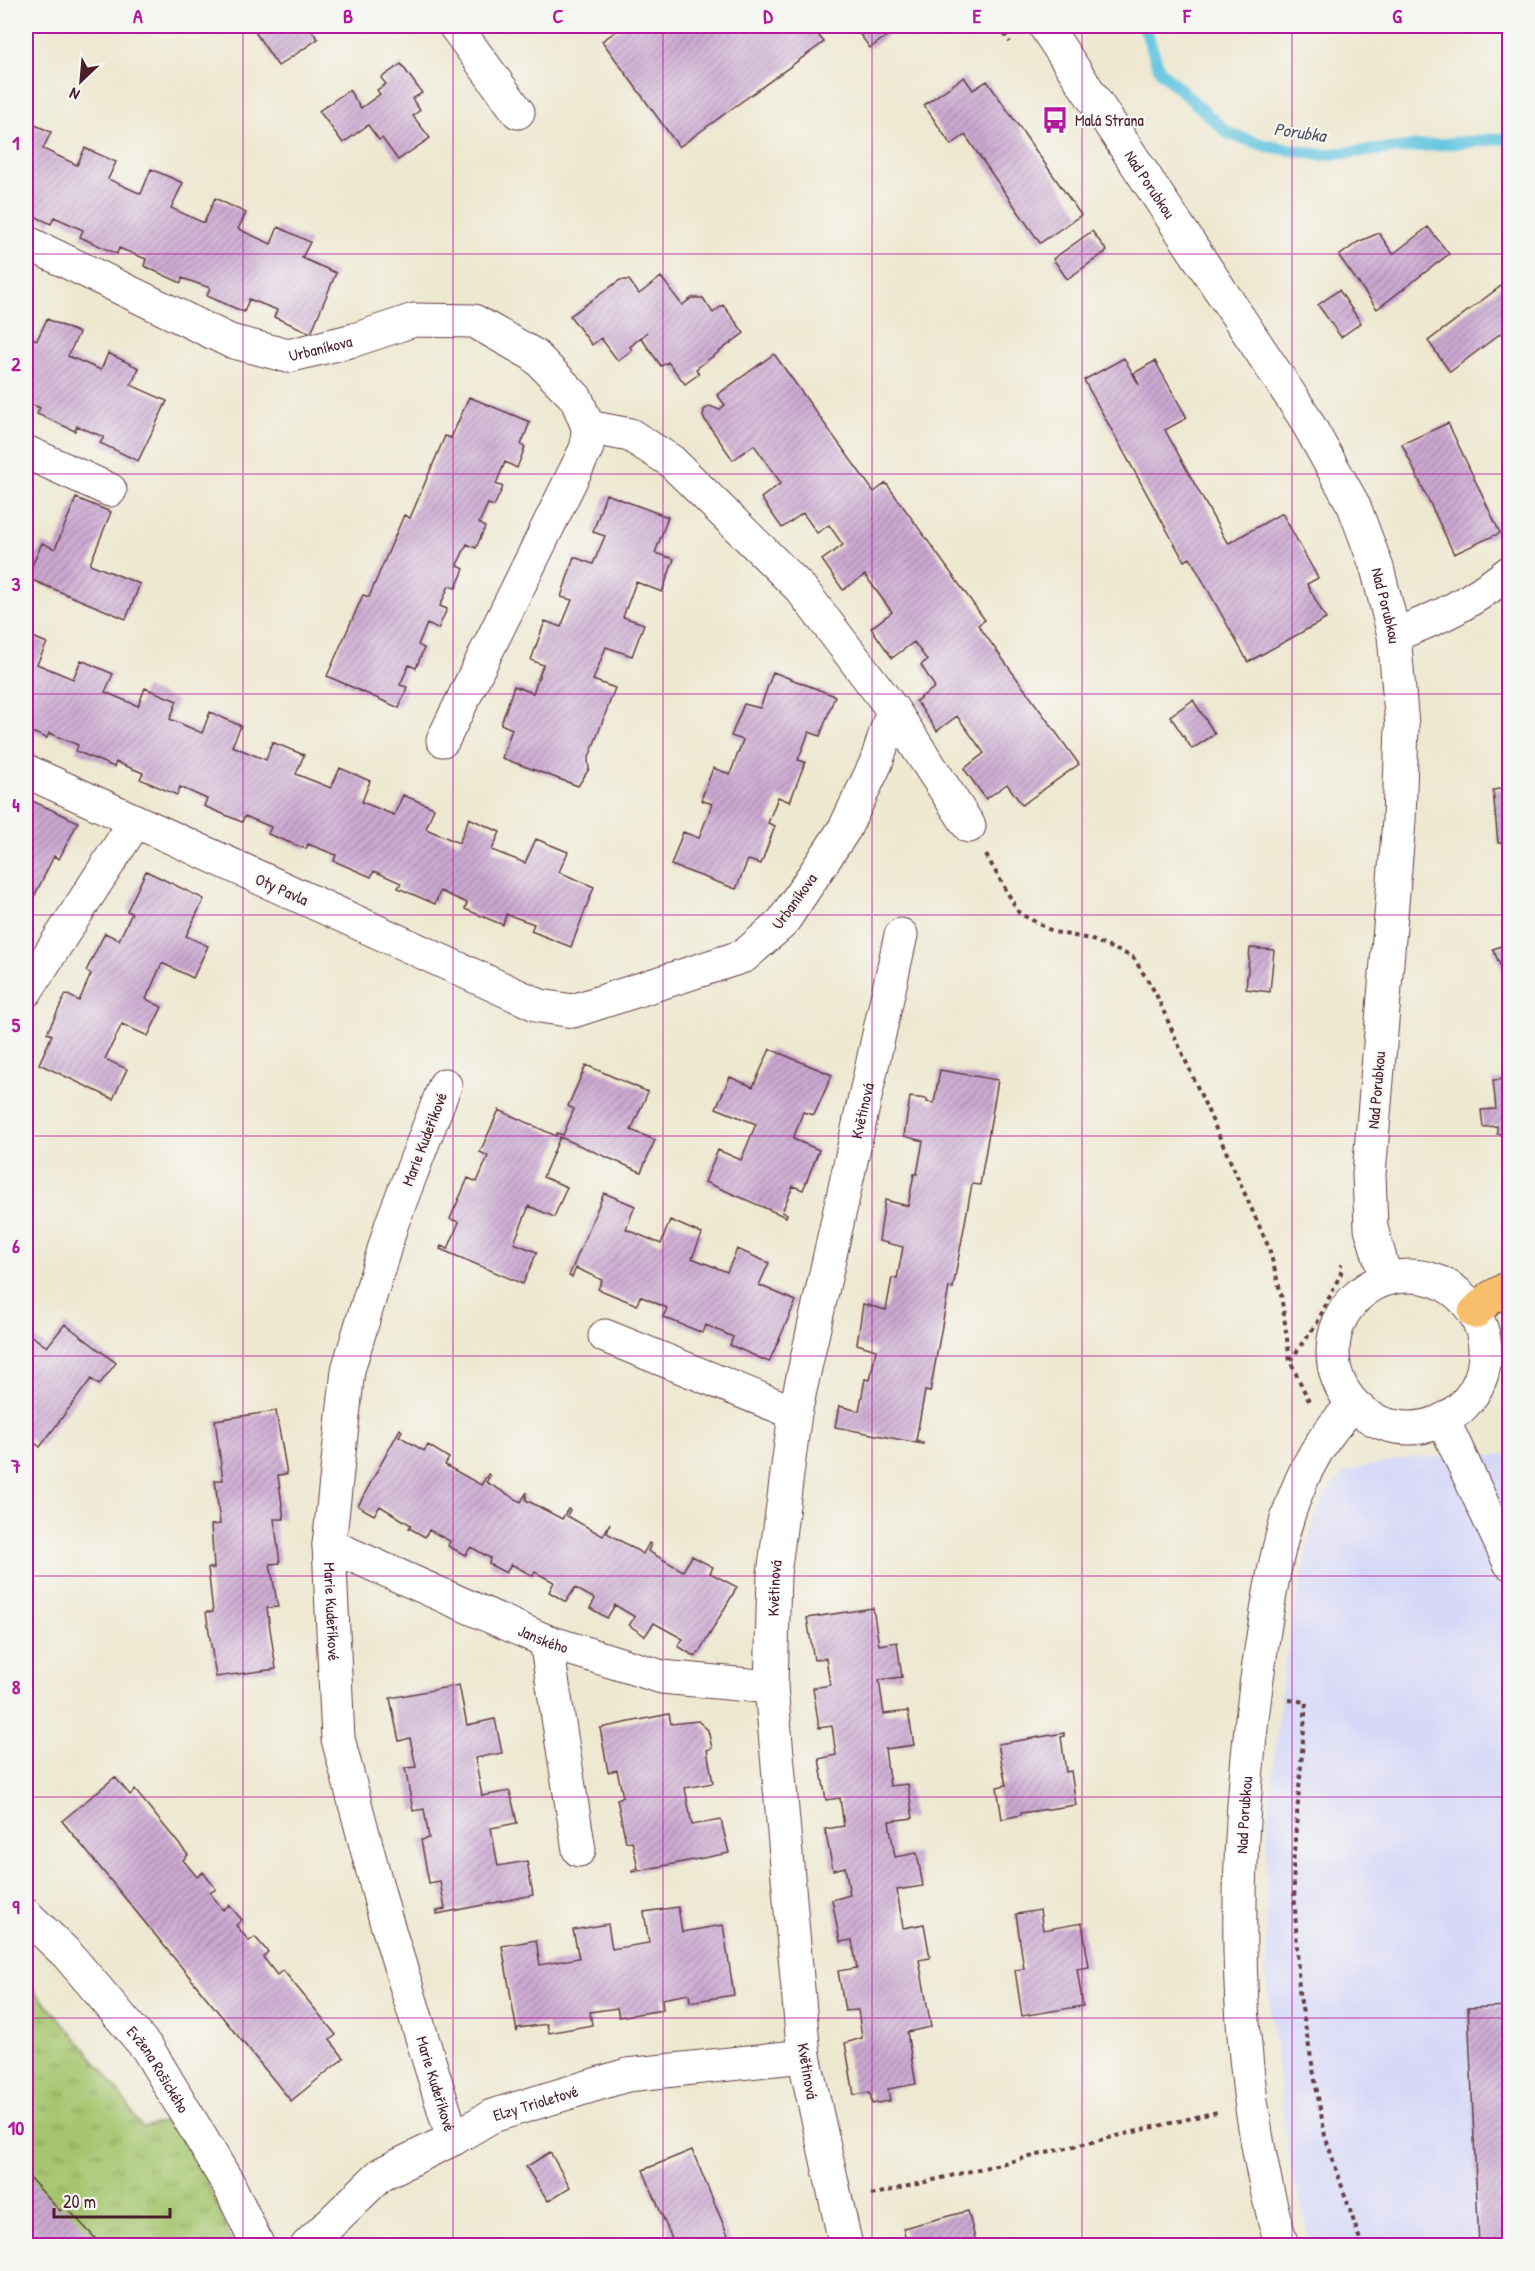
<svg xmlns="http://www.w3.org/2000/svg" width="1535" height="2271" viewBox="0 0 1535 2271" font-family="'Patrick Hand',sans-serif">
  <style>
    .built { fill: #d6d7f8 }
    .grass { fill: url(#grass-tufts); stroke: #77724c; stroke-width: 1.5 }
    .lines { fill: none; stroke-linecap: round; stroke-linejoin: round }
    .stream { stroke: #62c5e0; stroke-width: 12 }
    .building { fill: url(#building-hatch) }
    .minor-casing { stroke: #633d44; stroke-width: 35 }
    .highway-casing { stroke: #633d44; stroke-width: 35 }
    .path { stroke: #633d44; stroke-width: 4; stroke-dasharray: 4.5 4.5; stroke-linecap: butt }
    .minor { stroke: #fff; stroke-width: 33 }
    .highway { stroke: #f7bf6c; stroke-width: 33 }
    .grid { fill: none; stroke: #b5179e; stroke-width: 1.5; stroke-opacity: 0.55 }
    .labels { text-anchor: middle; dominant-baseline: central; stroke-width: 4.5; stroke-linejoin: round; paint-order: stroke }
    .poi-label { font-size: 16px; fill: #4a1f2b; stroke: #f6f6f2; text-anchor: start }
    .street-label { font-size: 16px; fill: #4a1f2b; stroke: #f6f6f2 }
    .water-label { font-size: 18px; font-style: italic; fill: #515161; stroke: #f6f6f2 }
    .neatline { fill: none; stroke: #b5179e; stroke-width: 2 }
    .grid-label { font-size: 20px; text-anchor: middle; font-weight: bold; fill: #b5179e }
  </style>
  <defs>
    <pattern id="grass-tufts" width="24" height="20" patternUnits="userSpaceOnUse" patternTransform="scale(1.5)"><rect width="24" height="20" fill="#a4c56d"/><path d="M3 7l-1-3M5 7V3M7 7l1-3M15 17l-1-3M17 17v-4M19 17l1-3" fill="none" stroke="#889f5a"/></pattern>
    <pattern id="building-hatch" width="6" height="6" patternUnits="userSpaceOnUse" patternTransform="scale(1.5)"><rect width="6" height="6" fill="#cba8d1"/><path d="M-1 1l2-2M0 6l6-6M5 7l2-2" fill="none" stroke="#a788aa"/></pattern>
  </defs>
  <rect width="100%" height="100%" fill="#f6f6f2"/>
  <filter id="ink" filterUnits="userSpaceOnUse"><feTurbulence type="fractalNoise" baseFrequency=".0167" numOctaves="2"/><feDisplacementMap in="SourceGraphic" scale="12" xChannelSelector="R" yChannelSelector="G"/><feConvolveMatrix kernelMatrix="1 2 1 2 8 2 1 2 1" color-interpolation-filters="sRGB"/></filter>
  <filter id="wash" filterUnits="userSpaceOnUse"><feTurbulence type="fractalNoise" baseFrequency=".008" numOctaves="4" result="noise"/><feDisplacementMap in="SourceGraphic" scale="24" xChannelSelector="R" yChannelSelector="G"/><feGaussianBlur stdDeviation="1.35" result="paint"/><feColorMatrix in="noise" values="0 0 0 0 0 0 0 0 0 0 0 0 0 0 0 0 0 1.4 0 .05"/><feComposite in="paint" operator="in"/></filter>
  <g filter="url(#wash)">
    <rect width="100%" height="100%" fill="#eee8d0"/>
    <path class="built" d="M 1509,1454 L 1509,2245 L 1311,2246 L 1287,2151 L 1266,1973 L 1267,1829 L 1283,1673 L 1311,1529 L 1325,1494 L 1346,1471 L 1406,1458 Z"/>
    <path class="grass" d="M 26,1982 C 69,2028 110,2074 142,2128 L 170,2119 L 207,2182 L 233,2245 L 26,2245 Z"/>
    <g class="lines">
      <path class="stream" d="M 1144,26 L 1160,71 L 1229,134 L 1267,146 L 1322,155 L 1510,138"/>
    </g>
    <g id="blocks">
      <path class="building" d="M 251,26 L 308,26 L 318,39 L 278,66 Z
        M 624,26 L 811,26 L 824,42 L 679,147 L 602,41 Z
        M 854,26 L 901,26 L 870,48 Z
        M 401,64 L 422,93 L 412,99 L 420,110 L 413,116 L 430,138 L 398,160 L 382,138 L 379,140 L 368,125 L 343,143 L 319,111 L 349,90 L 361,108 L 380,94 L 377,90 L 386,84 L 381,78 Z
        M 964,77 L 973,90 L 987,81 L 1081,215 L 1040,243 L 965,135 L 951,145 L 924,105 Z
        M 26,121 L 51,132 L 43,149 L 77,165 L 85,148 L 116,162 L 108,179 L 141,194 L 151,169 L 183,183 L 171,208 L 204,223 L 215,198 L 246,213 L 238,229 L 271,244 L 278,227 L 310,242 L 302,258 L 336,273 L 311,333 L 274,317 L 277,310 L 249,299 L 244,312 L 207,296 L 210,288 L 182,278 L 181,283 L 144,266 L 146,259 L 119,248 L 117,254 L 80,237 L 83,230 L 54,217 L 51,224 L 26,212 Z
        M 1428,227 L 1449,254 L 1377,309 L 1339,256 L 1358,242 L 1379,233 L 1393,254 Z
        M 1092,231 L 1107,251 L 1067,279 L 1053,259 Z
        M 661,277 L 682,305 L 692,298 L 703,298 L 713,313 L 723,305 L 744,333 L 696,369 L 699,374 L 685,384 L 668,362 L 661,366 L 641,338 L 647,332 L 630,347 L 632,350 L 618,361 L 601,338 L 592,345 L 570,316 L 620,280 L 629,280 L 639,294 Z
        M 1509,280 L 1509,327 L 1450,372 L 1428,341 Z
        M 1339,290 L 1361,323 L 1341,337 L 1318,305 Z
        M 47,319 L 79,333 L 68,356 L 101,370 L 108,353 L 139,368 L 131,385 L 167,401 L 138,461 L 100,443 L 104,437 L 77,426 L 75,431 L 37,414 L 40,408 L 26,402 L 26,335 L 37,340 Z
        M 774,354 L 874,492 L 886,483 L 985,620 L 978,625 L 1079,764 L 1022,805 L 1007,784 L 986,799 L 964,769 L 984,753 L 957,716 L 937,731 L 916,701 L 935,687 L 921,665 L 927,660 L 914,642 L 892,658 L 871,628 L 892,612 L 878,593 L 865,575 L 843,590 L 822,560 L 843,545 L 829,525 L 817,533 L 803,513 L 782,528 L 761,498 L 781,483 L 754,445 L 733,460 L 703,417 L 704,410 L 710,406 L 719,410 L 725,405 L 717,395 Z
        M 1124,358 L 1139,385 L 1134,373 L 1155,361 L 1187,418 L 1165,430 L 1225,539 L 1229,543 L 1282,513 L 1318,578 L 1307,584 L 1326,619 L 1248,662 L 1190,558 L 1184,561 L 1084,380 Z
        M 469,397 L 530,422 L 521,445 L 525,447 L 517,468 L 505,462 L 496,484 L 503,487 L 494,506 L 488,504 L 479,523 L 485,527 L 476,548 L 467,544 L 457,565 L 464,569 L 456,588 L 449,586 L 440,606 L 447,609 L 438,629 L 427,624 L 418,645 L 424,648 L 416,668 L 409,665 L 400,685 L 407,687 L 399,708 L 327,676 L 363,595 L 369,597 L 404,515 L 410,518 L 445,436 L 451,438 Z
        M 1448,423 L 1500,533 L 1454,554 L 1402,444 Z
        M 606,494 L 668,517 L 655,553 L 674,559 L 662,592 L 636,582 L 623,617 L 644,624 L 632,656 L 606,647 L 593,680 L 615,688 L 588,760 L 589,769 L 578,786 L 502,758 L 512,729 L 501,724 L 514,686 L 533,693 L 543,665 L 531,660 L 545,621 L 561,627 L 572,600 L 561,597 L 574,557 L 593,564 L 605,536 L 593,532 Z
        M 76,498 L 111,512 L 90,564 L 140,584 L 126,619 L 27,578 L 42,543 L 55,549 Z
        M 26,634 L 47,643 L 37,664 L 73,679 L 81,660 L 113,674 L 105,692 L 138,706 L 145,688 L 177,701 L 170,719 L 202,733 L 210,712 L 241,726 L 232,746 L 266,760 L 272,742 L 304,755 L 296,774 L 331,788 L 340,768 L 370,781 L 362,802 L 394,815 L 403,795 L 434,808 L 426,829 L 459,843 L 469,818 L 500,832 L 492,850 L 525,863 L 536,839 L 568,852 L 559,872 L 594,887 L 571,947 L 531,931 L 534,924 L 506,914 L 503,925 L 465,909 L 467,903 L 440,891 L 435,904 L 398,888 L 401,883 L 374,871 L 371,877 L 334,861 L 336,855 L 308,844 L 306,849 L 268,834 L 271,827 L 245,816 L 242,822 L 204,806 L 207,799 L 180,787 L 177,795 L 140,779 L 143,773 L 116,762 L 114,767 L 76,751 L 78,745 L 49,733 L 47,738 L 26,730 Z
        M 773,672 L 835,696 L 820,736 L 809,732 L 798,760 L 805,762 L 790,802 L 778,797 L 768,823 L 775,826 L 761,864 L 748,860 L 736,889 L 671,865 L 683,832 L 699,838 L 712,804 L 701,800 L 713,768 L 730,774 L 743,740 L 731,736 L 744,704 L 760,708 Z
        M 1193,700 L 1215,734 L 1192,749 L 1170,716 Z
        M 1509,787 L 1509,842 L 1498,843 L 1493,790 Z
        M 26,798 L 78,822 L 59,859 L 54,856 L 26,913 Z
        M 146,871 L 204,899 L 186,936 L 208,946 L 193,978 L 162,963 L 146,999 L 162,1007 L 148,1036 L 122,1024 L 105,1059 L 127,1069 L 113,1099 L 39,1064 L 52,1035 L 47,1033 L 66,994 L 79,1001 L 91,974 L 86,971 L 105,933 L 119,940 L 132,913 L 127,911 Z
        M 1509,943 L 1509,981 L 1507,982 L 1493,949 Z
        M 1250,948 L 1274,950 L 1270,992 L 1246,989 Z
        M 770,1049 L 832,1075 L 814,1115 L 803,1112 L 793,1139 L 819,1150 L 803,1190 L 793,1186 L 782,1212 L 787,1214 L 786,1217 L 705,1182 L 718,1150 L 741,1160 L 756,1124 L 716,1108 L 730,1077 L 753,1087 Z
        M 586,1065 L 648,1092 L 631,1130 L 655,1140 L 641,1172 L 560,1137 L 543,1177 L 567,1187 L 554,1217 L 529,1206 L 514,1243 L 537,1252 L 523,1284 L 440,1249 L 441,1246 L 448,1249 L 459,1222 L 450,1219 L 468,1178 L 477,1182 L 488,1156 L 480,1152 L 499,1110 L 556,1136 L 557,1133 L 563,1135 L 574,1109 L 568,1106 Z
        M 940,1070 L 998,1080 L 980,1185 L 972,1184 L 953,1288 L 949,1287 L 930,1392 L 925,1391 L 916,1440 L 923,1442 L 923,1444 L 835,1427 L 839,1406 L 859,1411 L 865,1379 L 870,1380 L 876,1350 L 857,1344 L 863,1304 L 886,1310 L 892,1278 L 897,1279 L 903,1247 L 879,1241 L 885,1200 L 908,1206 L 914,1174 L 917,1174 L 923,1141 L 904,1136 L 910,1097 L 927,1099 L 927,1102 L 934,1103 Z
        M 1509,1079 L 1509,1133 L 1497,1134 L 1497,1126 L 1483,1127 L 1481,1110 L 1496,1109 L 1493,1080 Z
        M 604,1193 L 635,1206 L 626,1229 L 661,1244 L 670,1220 L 702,1234 L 692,1258 L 727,1272 L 737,1249 L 769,1263 L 759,1285 L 796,1301 L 769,1362 L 730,1345 L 733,1337 L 706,1325 L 703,1333 L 663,1317 L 667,1308 L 640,1296 L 637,1305 L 598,1289 L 602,1280 L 576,1268 L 572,1277 L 569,1276 Z
        M 65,1324 L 116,1363 L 99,1385 L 91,1379 L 40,1447 L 26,1436 L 26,1332 L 47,1347 Z
        M 276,1411 L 287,1474 L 278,1475 L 284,1519 L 274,1519 L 280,1563 L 270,1564 L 278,1607 L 267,1608 L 276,1669 L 216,1677 L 206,1612 L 213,1612 L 208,1568 L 214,1568 L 211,1525 L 220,1524 L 215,1480 L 223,1480 L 215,1420 Z
        M 400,1429 L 402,1431 L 399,1436 L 424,1451 L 428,1445 L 449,1458 L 445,1465 L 481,1485 L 488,1474 L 490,1476 L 486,1482 L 521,1502 L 527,1492 L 526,1500 L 562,1519 L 568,1509 L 570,1510 L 567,1516 L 603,1536 L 610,1523 L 607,1533 L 643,1554 L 649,1543 L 651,1544 L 648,1551 L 683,1571 L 692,1556 L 713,1567 L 710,1573 L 737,1587 L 701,1649 L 695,1657 L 678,1646 L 683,1639 L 654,1623 L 645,1636 L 629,1625 L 635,1617 L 615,1605 L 607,1618 L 590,1608 L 595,1599 L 575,1588 L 566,1602 L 549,1592 L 554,1582 L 535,1572 L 533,1576 L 511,1564 L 506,1573 L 489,1564 L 490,1558 L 471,1547 L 465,1555 L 448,1546 L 450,1541 L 429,1530 L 425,1537 L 409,1528 L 411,1525 L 380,1506 L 374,1515 L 358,1506 Z
        M 873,1608 L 879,1645 L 897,1642 L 902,1677 L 879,1680 L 884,1714 L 908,1711 L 914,1745 L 885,1749 L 890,1786 L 908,1784 L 913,1818 L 889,1821 L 895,1857 L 917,1853 L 923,1886 L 897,1890 L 903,1928 L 924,1924 L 930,1958 L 919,1960 L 931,2027 L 907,2032 L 916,2084 L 888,2089 L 890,2101 L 872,2104 L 870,2092 L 854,2095 L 845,2043 L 862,2038 L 858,2010 L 845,2011 L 838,1971 L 857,1968 L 852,1940 L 840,1942 L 832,1900 L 850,1895 L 845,1867 L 833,1870 L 825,1829 L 844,1826 L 840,1798 L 826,1800 L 819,1759 L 836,1755 L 832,1726 L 819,1728 L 813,1688 L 830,1685 L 826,1658 L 814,1660 L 807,1618 Z
        M 459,1685 L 467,1725 L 495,1719 L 502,1753 L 475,1758 L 482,1796 L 510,1791 L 517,1823 L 491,1828 L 498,1866 L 527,1861 L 533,1895 L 437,1914 L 437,1911 L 445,1909 L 440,1881 L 429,1883 L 421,1840 L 429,1838 L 424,1809 L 413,1811 L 405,1768 L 416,1767 L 410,1738 L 399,1741 L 390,1698 Z
        M 669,1714 L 671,1724 L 698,1721 L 708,1730 L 712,1748 L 707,1750 L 713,1783 L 685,1788 L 692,1825 L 721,1820 L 729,1853 L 632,1872 L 632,1870 L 638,1868 L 632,1841 L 626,1842 L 617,1799 L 623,1797 L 617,1770 L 608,1772 L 600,1728 Z
        M 1064,1733 L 1064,1736 L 1061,1737 L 1066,1772 L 1071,1771 L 1076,1805 L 1021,1813 L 1021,1815 L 1002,1819 L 997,1787 L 1006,1785 L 998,1744 Z
        M 115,1777 L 130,1795 L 135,1790 L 188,1855 L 183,1860 L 197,1877 L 203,1872 L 216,1889 L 210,1893 L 223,1910 L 229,1905 L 242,1920 L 236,1925 L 249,1941 L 255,1937 L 268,1952 L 263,1957 L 277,1975 L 283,1970 L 336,2035 L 330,2040 L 344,2058 L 291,2101 L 62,1821 Z
        M 678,1907 L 682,1932 L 723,1925 L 734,1995 L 690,2002 L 689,1994 L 662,1999 L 663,2010 L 619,2017 L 617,2008 L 590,2012 L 592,2025 L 549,2033 L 547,2024 L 518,2028 L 517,2032 L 502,1946 L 536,1940 L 540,1965 L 579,1958 L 573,1930 L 608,1924 L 612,1949 L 649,1943 L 644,1912 Z
        M 1040,1910 L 1043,1930 L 1082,1923 L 1089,1967 L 1077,1969 L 1083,2006 L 1022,2016 L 1015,1970 L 1024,1969 L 1016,1914 Z
        M 1509,2006 L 1509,2246 L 1479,2246 L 1468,2008 Z
        M 692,2150 L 732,2245 L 730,2246 L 675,2246 L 643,2170 Z
        M 550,2152 L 570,2187 L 548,2201 L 526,2167 Z
        M 26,2174 L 60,2211 L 65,2206 L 95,2238 L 90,2243 L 92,2246 L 26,2246 Z
        M 968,2211 L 977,2246 L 908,2246 L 903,2228 Z"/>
    </g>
  </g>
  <g filter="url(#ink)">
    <use href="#blocks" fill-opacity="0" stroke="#633d44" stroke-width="1.5"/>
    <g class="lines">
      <defs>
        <g id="minor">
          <path d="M 455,26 L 518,112"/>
          <path id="s1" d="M 1045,26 L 1302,413 L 1354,506 L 1377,568 L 1394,635 L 1402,725 L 1399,821 L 1369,1174 L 1371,1228 L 1386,1279"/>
          <path id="s2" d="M 26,242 L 230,341 L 288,356 L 354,340 L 414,320 L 474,321 L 534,355 L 576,398 L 588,427 L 630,435 L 671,461 L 801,589 L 893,710 L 876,763 L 845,828 L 782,923 L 744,956 L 573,1011 L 540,1006 L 26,771"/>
          <path d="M 26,452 L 110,490"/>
          <path d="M 1394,635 C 1442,617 1468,604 1510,572"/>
          <path d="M 893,710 L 969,826"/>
          <path d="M 443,740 L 587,447 L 588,427"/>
          <path d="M 26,991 L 135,822"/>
          <path id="s3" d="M 445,1085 L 392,1223 L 348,1370 L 329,1545 L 338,1739 L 385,1917 L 453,2139"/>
          <circle cx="1409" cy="1352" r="76"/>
          <path d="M 605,1336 L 795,1413"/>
          <path d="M 1443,1420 L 1510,1563"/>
          <path id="s4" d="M 329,1545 L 546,1641 L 662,1677 L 771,1687"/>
          <path d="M 546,1641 L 579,1850"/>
          <path id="s5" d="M 26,1915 L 67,1954 L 148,2049 L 229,2185 L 258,2246"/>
          <path id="s6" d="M 307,2246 L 381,2174 L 453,2139 L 492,2116 L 627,2075 L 804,2056"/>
          <path id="s7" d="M 846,2246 L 804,2056 L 771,1687 L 774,1574 L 795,1413 L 901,935"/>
          <path id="s8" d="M 1282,2246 C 1226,2062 1233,1839 1261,1650 C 1274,1565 1287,1466 1354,1405"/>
        </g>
        <path id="highway" d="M 1475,1312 L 1490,1298 L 1510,1287"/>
      </defs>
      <use href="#minor" class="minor-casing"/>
      <use href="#highway" class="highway-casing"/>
      <path class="path" d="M 999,26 L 1010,42
        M 986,855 L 1019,913 L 1054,932 L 1090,939 L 1133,957 L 1155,992 L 1269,1248 L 1281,1294 L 1290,1361
        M 1309,1401 L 1290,1361 L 1317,1323 L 1341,1273 L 1341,1264
        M 1289,1700 L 1306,1702 L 1293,1865 L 1299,1991 L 1325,2136 L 1362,2246
        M 871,2195 L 1217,2112"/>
      <use href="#minor" class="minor"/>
      <use href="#highway" class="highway"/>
    </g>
  </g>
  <path class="grid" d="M 243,26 L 243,2246M 453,26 L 453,2246M 663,26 L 663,2246M 872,26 L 872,2246M 1082,26 L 1082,2246M 1292,26 L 1292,2246M 26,254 L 1510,254M 26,474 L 1510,474M 26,694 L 1510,694M 26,915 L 1510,915M 26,1136 L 1510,1136M 26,1356 L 1510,1356M 26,1576 L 1510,1576M 26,1797 L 1510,1797M 26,2018 L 1510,2018"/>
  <defs>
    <symbol id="bus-bare" viewBox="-9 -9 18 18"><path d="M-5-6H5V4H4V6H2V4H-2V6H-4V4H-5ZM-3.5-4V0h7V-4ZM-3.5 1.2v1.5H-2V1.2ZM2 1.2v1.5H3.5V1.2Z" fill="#b5179e" stroke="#f6f6f2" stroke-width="2.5" paint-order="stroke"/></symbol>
  </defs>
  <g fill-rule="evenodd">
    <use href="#bus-bare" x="1036" y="101" width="38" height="38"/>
  </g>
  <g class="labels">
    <g class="poi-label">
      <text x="1075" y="120">Malá Strana</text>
    </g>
    <g class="street-label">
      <text stroke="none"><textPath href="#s1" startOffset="190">Nad Porubkou</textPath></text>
      <text stroke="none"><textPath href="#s2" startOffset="320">Urbaníkova</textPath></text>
      <text stroke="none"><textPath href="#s1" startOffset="676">Nad Porubkou</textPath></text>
      <text transform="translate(282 889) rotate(24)">Oty Pavla</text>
      <text transform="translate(794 901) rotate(-54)">Urbaníkova</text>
      <text transform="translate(1376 1090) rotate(-85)">Nad Porubkou</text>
      <text stroke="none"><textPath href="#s7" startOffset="1150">Květinová</textPath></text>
      <text transform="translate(424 1139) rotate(-69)">Marie Kudeříkové</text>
      <text stroke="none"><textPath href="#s7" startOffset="664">Květinová</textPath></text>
      <text stroke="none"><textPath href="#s3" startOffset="544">Marie Kudeříkové</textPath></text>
      <text stroke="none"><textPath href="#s4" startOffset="234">Janského</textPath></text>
      <text stroke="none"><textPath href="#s8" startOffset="435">Nad Porubkou</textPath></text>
      <text stroke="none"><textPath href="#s5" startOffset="204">Evžena Rošického</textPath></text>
      <text transform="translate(808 2071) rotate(80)">Květinová</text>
      <text stroke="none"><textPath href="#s3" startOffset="1030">Marie Kudeříkové</textPath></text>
      <text stroke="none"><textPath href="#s6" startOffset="274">Elzy Trioletové</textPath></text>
    </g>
    <g class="water-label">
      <text transform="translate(1300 132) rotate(8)">Porubka</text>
    </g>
  </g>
  <rect width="1535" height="2271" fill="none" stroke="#f6f6f2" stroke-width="66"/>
  <g transform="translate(81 81) rotate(206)" stroke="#f6f6f2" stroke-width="4.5" paint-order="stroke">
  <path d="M0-4.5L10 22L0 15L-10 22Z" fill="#4a1f2b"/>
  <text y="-9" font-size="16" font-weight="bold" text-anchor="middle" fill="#4a1f2b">N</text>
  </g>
  <path d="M54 2208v9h116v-9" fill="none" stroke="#4a1f2b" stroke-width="3"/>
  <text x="63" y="2208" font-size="18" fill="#4a1f2b" stroke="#f6f6f2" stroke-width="4.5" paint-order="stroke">20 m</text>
  <rect x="33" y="33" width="1469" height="2205" class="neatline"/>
  <g class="grid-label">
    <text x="138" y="23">A</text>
    <text x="348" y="23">B</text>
    <text x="558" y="23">C</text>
    <text x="768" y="23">D</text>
    <text x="977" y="23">E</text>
    <text x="1187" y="23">F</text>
    <text x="1397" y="23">G</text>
    <text x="16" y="150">1</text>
    <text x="16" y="371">2</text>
    <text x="16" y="591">3</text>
    <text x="16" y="812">4</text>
    <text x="16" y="1032">5</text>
    <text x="16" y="1253">6</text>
    <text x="16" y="1473">7</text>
    <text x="16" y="1694">8</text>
    <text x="16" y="1914">9</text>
    <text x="16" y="2135">10</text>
  </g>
</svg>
